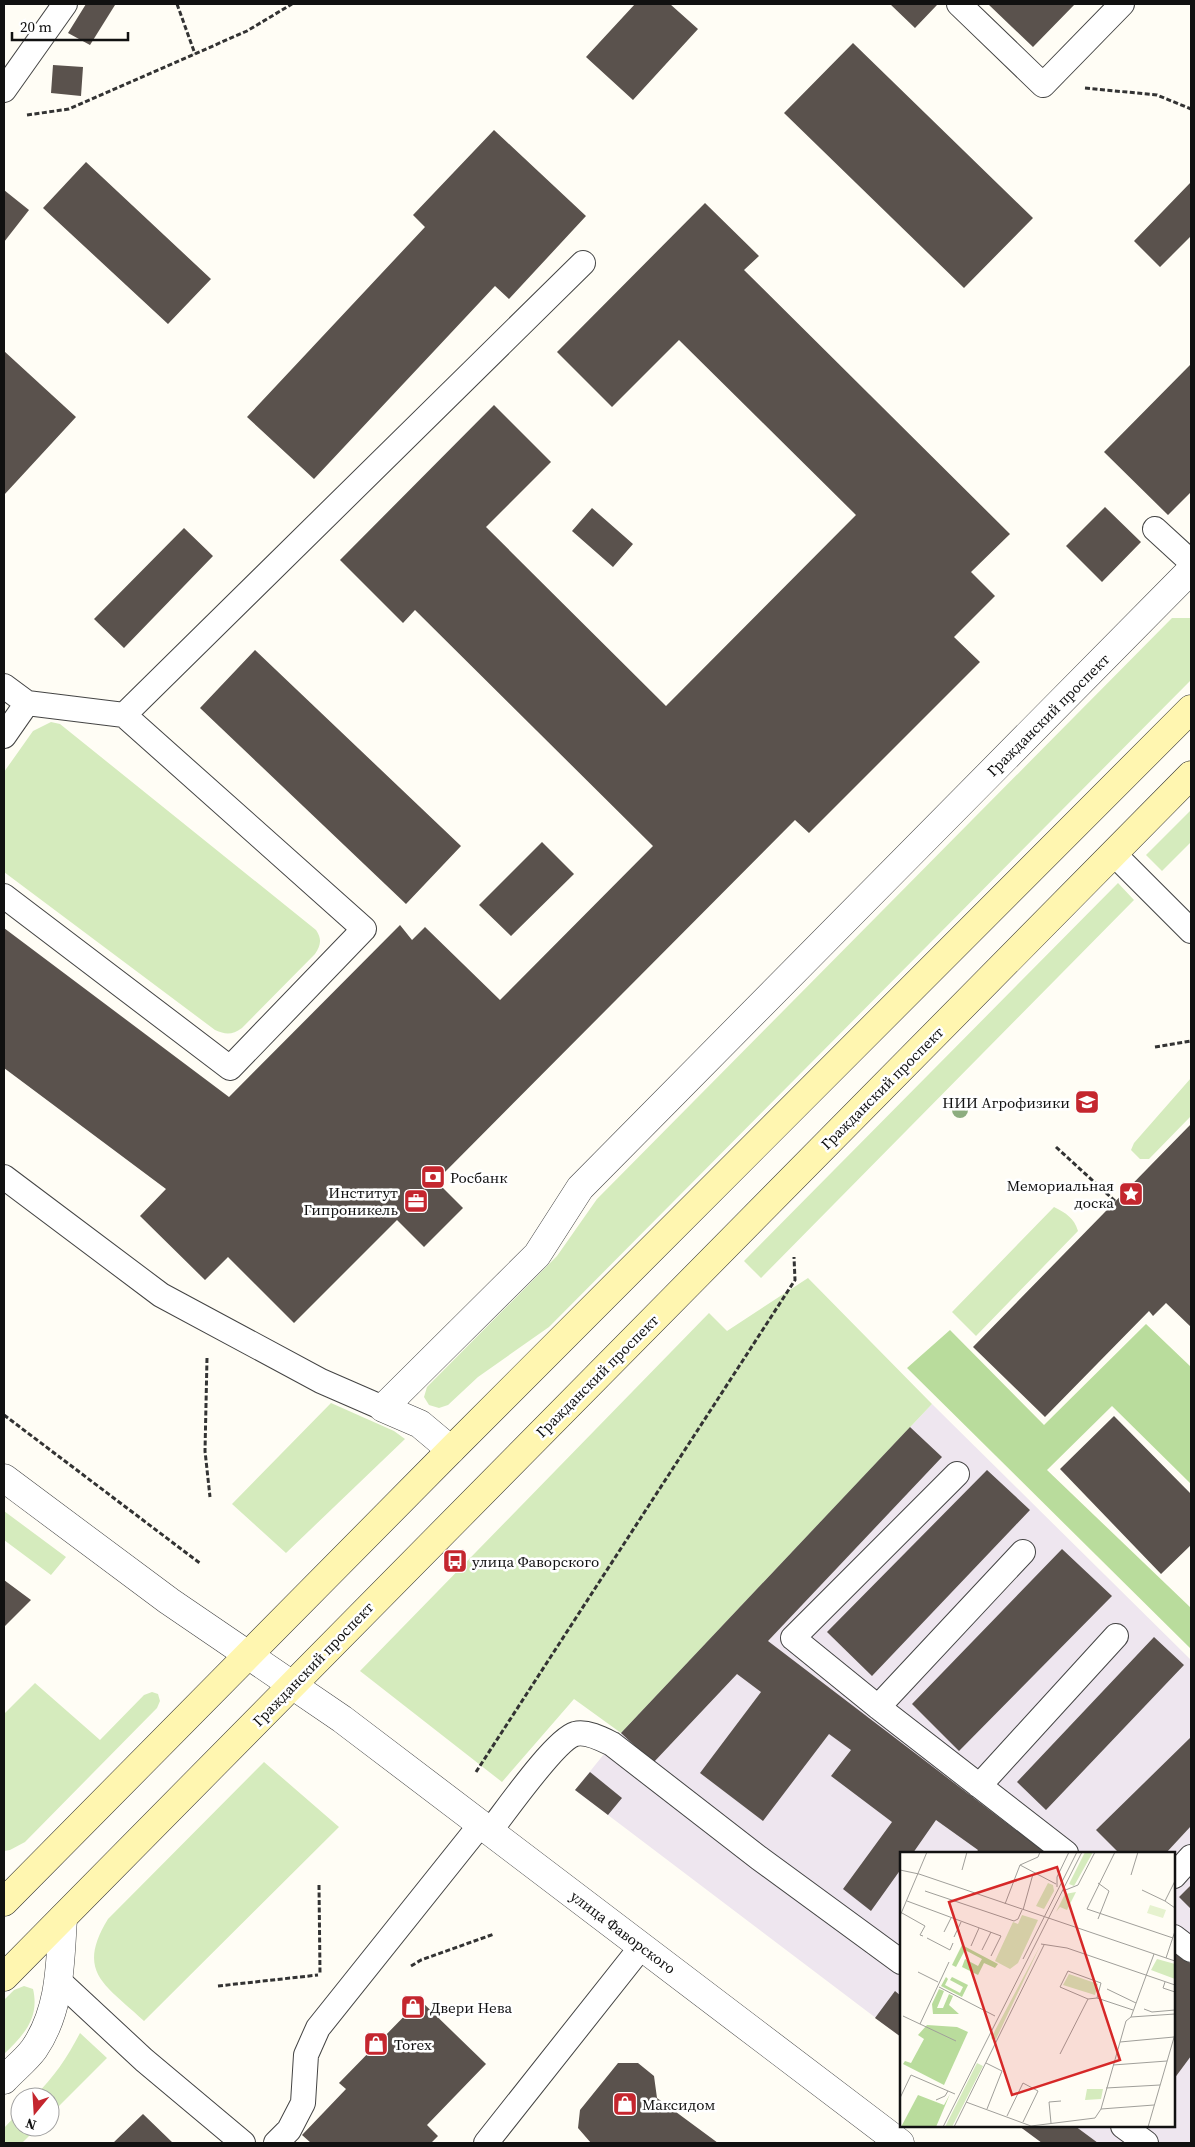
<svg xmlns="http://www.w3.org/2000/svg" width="1195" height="2147" viewBox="0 0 1195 2147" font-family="'Source Serif 4',serif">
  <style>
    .industrial { fill: #eee6ef }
    .green { fill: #d5ebbd }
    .forest { fill: #b9dc9c }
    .building { fill: #5a524d }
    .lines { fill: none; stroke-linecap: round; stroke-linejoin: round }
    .service-casing { stroke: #444; stroke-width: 26 }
    .minor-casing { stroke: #444; stroke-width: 29 }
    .secondary-casing { stroke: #333; stroke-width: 29 }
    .path { stroke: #333; stroke-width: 3; stroke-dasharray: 5 2.5; stroke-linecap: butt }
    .service { stroke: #fff; stroke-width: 24 }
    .minor { stroke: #fff; stroke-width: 28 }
    .secondary { stroke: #fff6b0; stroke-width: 28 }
    .tree { fill: #8dad7f }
    .labels { text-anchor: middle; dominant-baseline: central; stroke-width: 5; stroke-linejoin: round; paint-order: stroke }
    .street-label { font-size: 15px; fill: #111; stroke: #fff }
    .poi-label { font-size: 15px; fill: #111; stroke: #fff; text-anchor: start }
    .inset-road { fill: none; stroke: #a09f9a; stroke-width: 1 }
    .view { fill: #d62828; fill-opacity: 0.15; stroke: #d62828; stroke-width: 2.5 }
    .inset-edge { fill: none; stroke: #111; stroke-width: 2.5 }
  </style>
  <rect width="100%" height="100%" fill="#fffdf5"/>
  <path class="industrial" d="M 932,1404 L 1191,1660 L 1191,2143 L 1042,2143 L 1019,2126 L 1174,2126 L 1174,1853 L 901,1853 L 901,2037 L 575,1790 L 621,1733 Z"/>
  <path class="green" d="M 1172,618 L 1191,618 L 1191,680 L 549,1327 L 478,1377 L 448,1405 L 439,1408 L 429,1405 L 424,1397 L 427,1387 L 557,1256 L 597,1199 Z
    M 51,722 L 60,724 L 316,930 C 322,939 321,945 315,954 L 242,1028 C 232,1035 226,1035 215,1030 L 4,872 L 4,772 L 33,731 Z
    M 1191,810 L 1191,842 L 1162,871 L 1146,855 Z
    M 1118,883 L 1134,900 L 761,1278 L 744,1261 Z
    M 1191,1078 L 1191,1116 L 1149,1159 L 1140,1159 L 1131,1150 L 1134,1143 Z
    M 1054,1207 C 1066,1213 1074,1218 1078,1231 L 976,1336 L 952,1312 Z
    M 808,1278 L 932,1404 L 621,1733 L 574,1699 L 502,1782 L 360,1671 L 709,1313 L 727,1331 Z
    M 331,1403 L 394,1431 L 405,1439 L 286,1553 L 232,1504 Z
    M 4,1511 L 66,1557 L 51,1575 L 4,1540 Z
    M 35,1683 L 100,1740 L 144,1695 L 152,1692 L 158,1694 L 160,1701 L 157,1708 L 25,1842 L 10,1850 L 4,1851 L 4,1714 Z
    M 264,1762 L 339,1827 L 144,2021 C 106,1985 75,1973 108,1919 Z
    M 24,1986 L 33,1989 C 40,2018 23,2036 4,2054 L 4,2000 L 14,1990 Z
    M 80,2033 L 107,2058 L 50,2115 L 50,2097 L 34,2097 C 54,2077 67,2058 80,2033 Z
    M 20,2111 L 20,2127 L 38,2127 L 22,2143 L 4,2143 L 4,2128 Z"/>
  <path class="forest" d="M 1146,1324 L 1191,1367 L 1191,1484 L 1112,1406 L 1047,1470 L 1191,1608 L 1191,1649 L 907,1368 L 950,1330 L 1044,1425 Z"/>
  <path class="building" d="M 86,4 L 115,5 L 90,45 L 68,33 Z
    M 635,4 L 670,4 L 698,29 L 633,100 L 586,57 Z
    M 890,4 L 936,4 L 937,5 L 915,28 Z
    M 988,4 L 1075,4 L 1033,47 Z
    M 853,43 L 1033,218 L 964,288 L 784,113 Z
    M 53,65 L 83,67 L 81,96 L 51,93 Z
    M 494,130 L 586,216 L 509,299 L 495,286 L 314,479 L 247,417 L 425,227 L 413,215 Z
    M 86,162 L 211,279 L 168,324 L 43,208 Z
    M 1191,182 L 1191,236 L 1160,267 L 1134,241 Z
    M 4,190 L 29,210 L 4,242 Z
    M 705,203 L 759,256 L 744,270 L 1010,534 L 971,572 L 995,596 L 954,637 L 980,662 L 809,833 L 795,820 L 436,1181 L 463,1208 L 424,1247 L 397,1220 L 294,1323 L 228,1257 L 205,1280 L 140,1216 L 166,1189 L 4,1068 L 4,928 L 229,1097 L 400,925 L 412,940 L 425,927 L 500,1000 L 653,846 L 415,610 L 403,623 L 340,560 L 494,405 L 551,462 L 486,527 L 666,706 L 856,515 L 679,340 L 612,407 L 557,352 Z
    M 4,351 L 76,417 L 4,495 Z
    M 1191,364 L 1191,492 L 1168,515 L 1104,452 Z
    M 1105,507 L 1141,542 L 1102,582 L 1066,546 Z
    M 592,508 L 633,544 L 613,567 L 572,531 Z
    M 184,528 L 213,556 L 124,648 L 94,619 Z
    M 255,650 L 461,846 L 406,904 L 200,708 Z
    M 542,842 L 574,874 L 511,936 L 479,905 Z
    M 1191,1124 L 1191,1327 L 1166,1303 L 1153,1316 L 1149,1311 L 1045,1417 L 973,1347 Z
    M 1114,1416 L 1191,1494 L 1191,1545 L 1161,1574 L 1060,1469 Z
    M 910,1427 L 942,1457 L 768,1641 L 1046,1853 L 976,1853 L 978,1850 L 936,1820 L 913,1853 L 901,1853 L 901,1869 L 871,1911 L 843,1889 L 892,1822 L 831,1776 L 851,1750 L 829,1734 L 763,1821 L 700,1773 L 761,1692 L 737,1674 L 653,1763 L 621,1733 Z
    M 987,1470 L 1030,1510 L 872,1676 L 827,1632 Z
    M 1062,1549 L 1112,1596 L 959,1751 L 912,1704 Z
    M 4,1580 L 31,1600 L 4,1627 Z
    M 1154,1637 L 1184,1665 L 1046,1810 L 1017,1782 Z
    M 1191,1737 L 1191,1826 L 1166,1853 L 1119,1853 L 1096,1830 Z
    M 590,1772 L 622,1798 L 608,1815 L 575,1790 Z
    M 1191,1885 L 1191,1909 L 1179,1897 Z
    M 1174,1951 L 1191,1964 L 1191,2056 L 1174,2079 Z
    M 895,1991 L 901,1996 L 901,2037 L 875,2018 Z
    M 420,2000 L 486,2064 L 427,2125 L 438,2136 L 431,2143 L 311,2143 L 302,2135 L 346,2089 L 339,2083 Z
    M 618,2063 L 638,2063 L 654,2076 L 657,2098 L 718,2143 L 591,2143 L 578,2128 L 580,2110 Z
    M 143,2114 L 173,2143 L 113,2143 Z
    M 1019,2126 L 1075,2126 L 1098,2143 L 1042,2143 Z"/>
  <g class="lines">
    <defs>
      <path id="service" d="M 959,4 L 1043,85 L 1122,4
        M 4,90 L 65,4
        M 1155,529 L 1191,562
        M 4,686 L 27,703 L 124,715 L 364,929 L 230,1068 L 4,896
        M 124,715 L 583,263
        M 4,736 L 27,703
        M 1114,854 L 1191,931
        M 4,1177 L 161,1295 L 321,1381 L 383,1408
        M 957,1474 L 793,1638 L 878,1707 L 1066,1853
        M 878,1707 L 1023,1552
        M 979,1786 L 1116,1636
        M 490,1831 C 505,1812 555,1740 575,1734 C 587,1731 602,1739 612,1744 L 759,1858 L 901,1962
        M 1174,1876 L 1191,1857
        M 1174,1937 L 1191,1950
        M 59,1981 L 144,2060 L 243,2143
        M 1123,2126 L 1146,2143
        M 276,2143 L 289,2130 L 303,2103 L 306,2055 L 318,2028 L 481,1824
        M 486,2143 L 642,1946"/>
      <path id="minor" d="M 451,1450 L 420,1424 L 383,1408 L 537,1255 L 580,1188 L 1191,570
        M 4,1478 L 169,1601 L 342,1719 L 900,2143
        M 4,2080 C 13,2070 26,2060 34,2049 C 61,2010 60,1963 63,1918"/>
      <path id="secondary" d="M 4,1902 L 451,1450 L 1191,709
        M 4,1977 L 1191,775"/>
    </defs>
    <use href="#service" class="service-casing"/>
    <use href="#minor" class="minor-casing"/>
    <use href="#secondary" class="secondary-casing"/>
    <path class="path" d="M 177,4 L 195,54
      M 1085,88 L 1157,95 L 1191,109
      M 27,115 L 69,109 L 247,31 L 292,4
      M 1155,1047 L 1191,1041
      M 1056,1147 L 1116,1202
      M 207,1358 L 205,1451 L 210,1497
      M 4,1415 L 201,1564
      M 476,1772 L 795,1280 L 794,1257
      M 319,1885 L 320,1973
      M 411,1966 L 421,1960 L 494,1934
      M 218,1986 L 318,1975"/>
    <use href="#service" class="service"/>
    <use href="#minor" class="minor"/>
    <use href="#secondary" class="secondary"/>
  </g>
  <circle class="tree" cx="960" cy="1110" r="8"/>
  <defs>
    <symbol id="university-square" viewBox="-11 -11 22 22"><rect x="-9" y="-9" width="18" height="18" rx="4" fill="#c4262e" stroke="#fff"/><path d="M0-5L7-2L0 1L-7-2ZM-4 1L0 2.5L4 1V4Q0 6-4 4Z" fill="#fff"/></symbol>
    <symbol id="bank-square" viewBox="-11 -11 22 22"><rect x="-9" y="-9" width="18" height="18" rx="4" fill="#c4262e" stroke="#fff"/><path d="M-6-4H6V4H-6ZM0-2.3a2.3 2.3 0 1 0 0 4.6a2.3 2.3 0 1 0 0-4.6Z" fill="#fff"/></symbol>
    <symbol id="sight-square" viewBox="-11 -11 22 22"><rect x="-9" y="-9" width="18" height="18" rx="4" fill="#c4262e" stroke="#fff"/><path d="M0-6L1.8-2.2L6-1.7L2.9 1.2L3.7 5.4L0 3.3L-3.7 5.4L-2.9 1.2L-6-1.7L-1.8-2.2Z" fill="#fff"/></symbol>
    <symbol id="office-square" viewBox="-11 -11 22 22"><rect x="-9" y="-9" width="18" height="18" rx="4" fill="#c4262e" stroke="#fff"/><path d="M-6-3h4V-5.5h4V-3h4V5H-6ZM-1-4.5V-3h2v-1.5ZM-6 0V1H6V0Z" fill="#fff"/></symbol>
    <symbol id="bus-square" viewBox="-11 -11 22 22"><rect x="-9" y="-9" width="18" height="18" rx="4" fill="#c4262e" stroke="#fff"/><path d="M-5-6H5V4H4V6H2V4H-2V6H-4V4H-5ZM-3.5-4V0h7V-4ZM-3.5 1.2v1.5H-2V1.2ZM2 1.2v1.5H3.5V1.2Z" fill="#fff"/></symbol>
    <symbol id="shop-square" viewBox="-11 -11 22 22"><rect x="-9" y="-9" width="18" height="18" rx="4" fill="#c4262e" stroke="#fff"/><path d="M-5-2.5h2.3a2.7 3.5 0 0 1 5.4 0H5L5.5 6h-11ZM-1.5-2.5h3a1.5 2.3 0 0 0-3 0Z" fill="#fff"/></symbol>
  </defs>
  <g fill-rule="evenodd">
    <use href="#university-square" x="1073" y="1088" width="28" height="28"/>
    <use href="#bank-square" x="419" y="1163" width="28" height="28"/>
    <use href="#sight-square" x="1117" y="1180" width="28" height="28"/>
    <use href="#office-square" x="402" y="1187" width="28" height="28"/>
    <use href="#bus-square" x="441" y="1547" width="28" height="28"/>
    <use href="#shop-square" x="399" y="1993" width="28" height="28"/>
    <use href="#shop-square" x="362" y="2030" width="28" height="28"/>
    <use href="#shop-square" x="611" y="2090" width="28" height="28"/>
  </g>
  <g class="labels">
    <g class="street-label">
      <text transform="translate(1048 715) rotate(-45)">Гражданский проспект</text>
      <text transform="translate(882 1088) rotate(-45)">Гражданский проспект</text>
      <text transform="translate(597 1376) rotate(-45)">Гражданский проспект</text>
      <text transform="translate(313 1664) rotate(-46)">Гражданский проспект</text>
      <text transform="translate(623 1932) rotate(37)">улица Фаворского</text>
    </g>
    <g class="poi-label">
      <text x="1070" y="1102" text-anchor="end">НИИ Агрофизики</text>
      <text x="450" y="1177">Росбанк</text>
      <text x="1114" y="1185" text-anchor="end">Мемориальная<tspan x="1114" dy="17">доска</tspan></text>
      <text x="398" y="1192" text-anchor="end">Институт<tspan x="398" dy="17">Гипроникель</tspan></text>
      <text x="472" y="1561">улица Фаворского</text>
      <text x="430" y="2007">Двери Нева</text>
      <text x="394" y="2044">Torex</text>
      <text x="642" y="2104">Максидом</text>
    </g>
  </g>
  <g transform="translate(900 1852)">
    <rect width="275" height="275" fill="#fffdf5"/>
    <path d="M 185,0 L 193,0 L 174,34 L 169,32 ZM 148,31 L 153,33 L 154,39 L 144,57 L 136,54 ZM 176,40 L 167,58 L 160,55 L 156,60 L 165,42 ZM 122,63 L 138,68 L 118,111 L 110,117 L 95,109 L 113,70 L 118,72 ZM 140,94 L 96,187 L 93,188 L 91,186 ZM 257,107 L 275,112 L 275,127 L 251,118 ZM 169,122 L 198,132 L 195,143 L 163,133 ZM 77,211 L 83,214 L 52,275 L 45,275 ZM 187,237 L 203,237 L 201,247 L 185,248 Z" fill="#d5ebbd"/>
    <path d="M 62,93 L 98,112 L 95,116 L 84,111 L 78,123 L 62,115 L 65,107 L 78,114 L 82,107 L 65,98 L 56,115 L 52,113 ZM 46,125 L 48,127 L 45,133 L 60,141 L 63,135 L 50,128 L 52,125 L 68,133 L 62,145 L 41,134 ZM 39,137 L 44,139 L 37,156 L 43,156 L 49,142 L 53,144 L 49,153 L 59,162 L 33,162 L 32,152 ZM 27,173 L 57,175 L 68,180 L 44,233 L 3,212 L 5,209 L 11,211 L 24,187 L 18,183 ZM 50,242 L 36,275 L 1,275 L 18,243 L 44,253 Z" fill="#b9dc9c"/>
    <path d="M 250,53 L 266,58 L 263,66 L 247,61 Z" fill="#e6f2cf"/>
    <path class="inset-road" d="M 215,0 L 187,57 L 273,86M 120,13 L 138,5 L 140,0M 0,18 L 19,22 L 275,109M 62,18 L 67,0M 231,23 L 238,0M 275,29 L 265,49 L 275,56M 157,35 L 157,25 L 169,0M 242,38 L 265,49M 25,39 L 114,69 L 118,67 L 122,58M 163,39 L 178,33 L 195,0M 7,49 L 101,84 L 91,104M 105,52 L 120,13 L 156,32M 123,58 L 133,22M 2,61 L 25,74 L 20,83 L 23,84M 0,64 L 27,0M 198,67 L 209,39 L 198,31M 44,80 L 51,66M 54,85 L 61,70M 27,86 L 50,98 L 53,91M 141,92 L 167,96 L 275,133M 71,94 L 79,76M 82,98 L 91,80M 266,106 L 275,79M 123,107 L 177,0M 18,120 L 38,130M 265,130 L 263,136 L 275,140M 39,135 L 95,164M 207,137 L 236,151M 197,146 L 201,131 L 168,119 L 160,135 L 188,147 L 197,146 L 233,158M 244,157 L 252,160 L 275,158M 3,164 L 56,189M 231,165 L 275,162M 20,172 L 49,110M 220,190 L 274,185M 160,202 L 188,147M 86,211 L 102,219 L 87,257M 213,213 L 267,209M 206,236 L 260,233M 0,246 L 11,223 L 55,242M 36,248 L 45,244 L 48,239M 66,250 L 131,274 L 195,266 L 201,257 L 226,169 L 231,165 L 254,102M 201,257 L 254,253M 107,264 L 123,231 L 138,239 L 123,270M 151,271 L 149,250 L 161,249M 43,275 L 182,0M 54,275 L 144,93M 248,275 L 275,182"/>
    <path class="view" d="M 157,15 L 220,208 L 112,243 L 49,50 Z"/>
    <rect width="275" height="275" class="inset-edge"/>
  </g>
  <rect width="1195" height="2147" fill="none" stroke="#111111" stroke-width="10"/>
  <g transform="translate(35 2112) rotate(198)"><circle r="24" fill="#ffffff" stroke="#a0a0a0"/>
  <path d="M0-4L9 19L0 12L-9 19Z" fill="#c4262e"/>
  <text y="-8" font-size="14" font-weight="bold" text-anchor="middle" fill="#111111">N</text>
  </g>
  <path d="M12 32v8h116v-8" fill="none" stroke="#111111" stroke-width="2.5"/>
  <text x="20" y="32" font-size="15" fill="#111111" stroke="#ffffff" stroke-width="4" paint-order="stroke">20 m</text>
</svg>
